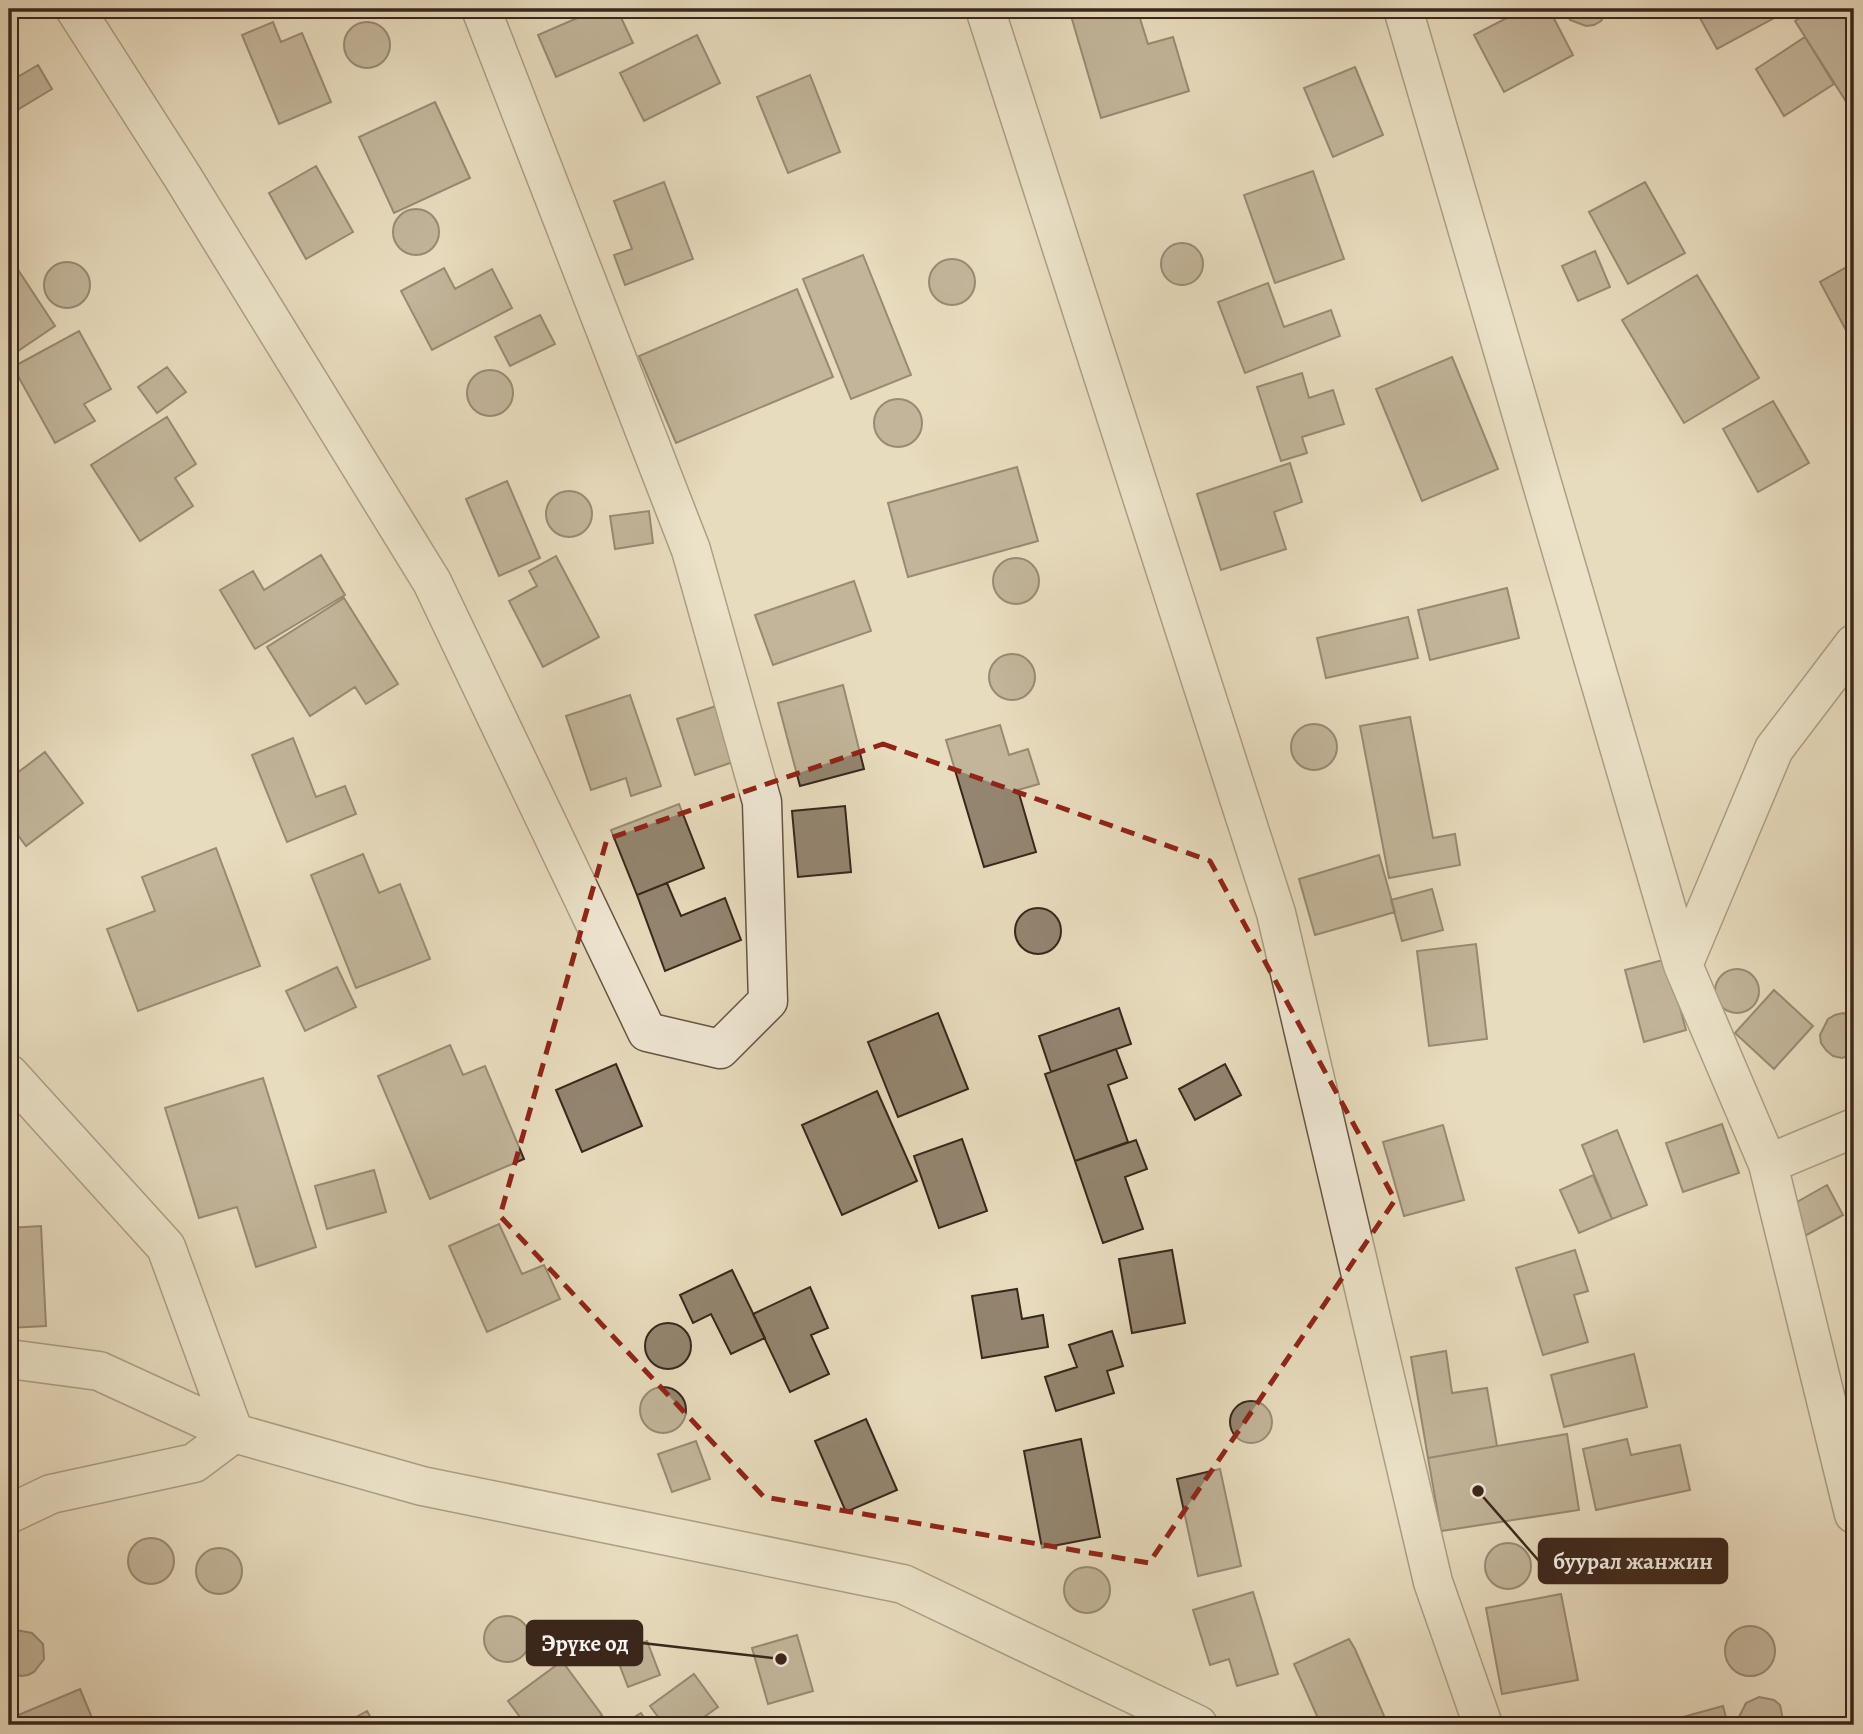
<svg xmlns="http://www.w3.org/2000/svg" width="1863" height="1734" viewBox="0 0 1863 1734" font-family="Alegreya,serif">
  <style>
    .building { fill: #948570; stroke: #3a261c; stroke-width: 2 }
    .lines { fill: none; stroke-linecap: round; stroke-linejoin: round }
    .minor-casing { stroke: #665444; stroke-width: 41 }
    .minor { stroke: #f0e8d5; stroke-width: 38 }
    .marked { fill: none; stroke: #8f2418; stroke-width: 5; stroke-dasharray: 14 9; stroke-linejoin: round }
    .leader { fill: none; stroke: #3a261c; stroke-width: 2.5 }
    .callout-dot { fill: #3a261c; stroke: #f0e8d5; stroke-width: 2.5 }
    .callout { fill: #3a261c; stroke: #3a261c; stroke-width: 2.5 }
    .callout-label { font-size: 23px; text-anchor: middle; font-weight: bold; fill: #fff }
  </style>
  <rect width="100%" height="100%" fill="#e8dcbe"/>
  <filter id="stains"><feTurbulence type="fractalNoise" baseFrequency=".00286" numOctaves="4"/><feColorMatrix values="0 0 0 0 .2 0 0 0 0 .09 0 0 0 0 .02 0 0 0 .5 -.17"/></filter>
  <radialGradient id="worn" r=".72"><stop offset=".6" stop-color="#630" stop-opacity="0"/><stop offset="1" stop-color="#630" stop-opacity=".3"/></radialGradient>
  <path class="building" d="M 598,9 L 617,9 L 633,43 L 556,77 L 538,35 Z
    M 641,9 L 676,9 L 665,16 L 657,17 L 651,16 Z
    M 1069,9 L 1137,9 L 1148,44 L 1173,37 L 1189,91 L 1101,118 Z
    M 1524,9 L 1549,9 L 1573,55 L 1504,92 L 1474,35 Z
    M 1565,9 L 1608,9 L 1601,21 L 1594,25 L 1586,26 L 1570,20 Z
    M 1695,9 L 1791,9 L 1717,49 Z
    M 1814,9 L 1854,9 L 1854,114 L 1795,21 Z
    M 273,22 L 281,42 L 302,33 L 331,102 L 279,124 L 242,35 Z
    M344 45a23 23 0 1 1 46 0a23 23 0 1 1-46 0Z
    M 697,35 L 720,83 L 644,121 L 620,73 Z
    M 1805,37 L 1834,84 L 1784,116 L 1756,69 Z
    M 38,65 L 52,89 L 9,115 L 9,82 Z
    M 1355,67 L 1383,135 L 1333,157 L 1304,88 Z
    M 810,75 L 840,152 L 788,173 L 757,97 Z
    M 435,102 L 470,178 L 394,213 L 359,137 Z
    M 316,166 L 353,232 L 306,259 L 269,193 Z
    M 1313,171 L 1344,259 L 1275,283 L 1244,195 Z
    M 664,182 L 693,259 L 625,285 L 614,255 L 632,249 L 614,201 Z
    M 1645,182 L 1685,253 L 1628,284 L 1589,212 Z
    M393 232a23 23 0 1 1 46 0a23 23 0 1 1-46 0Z
    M1161 264a21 21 0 1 1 42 0a21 21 0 1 1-42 0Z
    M 1595,251 L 1610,287 L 1578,301 L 1562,266 Z
    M 863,255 L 911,375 L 851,399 L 803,279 Z
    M 9,256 L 55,326 L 9,357 Z
    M929 282a23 23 0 1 1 46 0a23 23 0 1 1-46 0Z
    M44 285a23 23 0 1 1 46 0a23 23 0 1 1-46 0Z
    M 1854,263 L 1854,328 L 1847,332 L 1820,282 Z
    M 444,268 L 455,289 L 492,269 L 512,308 L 432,350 L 401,291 Z
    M 1697,275 L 1759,378 L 1684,423 L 1622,320 Z
    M 1268,283 L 1284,327 L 1331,310 L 1340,336 L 1245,373 L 1218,302 Z
    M 797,289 L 833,377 L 676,443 L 639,356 Z
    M 540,315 L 555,344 L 510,366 L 495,337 Z
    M 79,331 L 111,389 L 84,404 L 95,421 L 55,443 L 13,367 Z
    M 1452,357 L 1498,469 L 1422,501 L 1376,389 Z
    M 167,367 L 186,392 L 157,413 L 138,387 Z
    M467 393a23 23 0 1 1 46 0a23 23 0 1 1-46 0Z
    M 1302,373 L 1309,398 L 1333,390 L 1344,424 L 1302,437 L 1307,453 L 1281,461 L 1257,387 Z
    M874 423a24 24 0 1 1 48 0a24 24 0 1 1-48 0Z
    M 1773,401 L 1809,463 L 1758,492 L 1723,429 Z
    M 167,417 L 196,464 L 175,478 L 193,506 L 140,541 L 91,465 Z
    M 1290,463 L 1302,502 L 1274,512 L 1286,549 L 1221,570 L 1197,494 Z
    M 1017,467 L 1038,541 L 908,577 L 888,503 Z
    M 507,481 L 540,558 L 499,576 L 466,499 Z
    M546 514a23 23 0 1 1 46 0a23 23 0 1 1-46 0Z
    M 649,511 L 653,543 L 615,549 L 610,516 Z
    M 321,555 L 345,595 L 255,649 L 220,590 L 253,571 L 264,590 Z
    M 556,556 L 599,637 L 543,667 L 509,601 L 537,586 L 529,571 Z
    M993 581a23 23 0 1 1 46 0a23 23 0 1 1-46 0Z
    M 854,581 L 871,631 L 773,665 L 755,615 Z
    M 1507,588 L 1519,638 L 1430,660 L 1418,610 Z
    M 344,598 L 398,684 L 366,704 L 355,687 L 310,716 L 267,647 Z
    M 1408,617 L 1418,658 L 1326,678 L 1317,638 Z
    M989 677a23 23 0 1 1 46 0a23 23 0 1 1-46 0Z
    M 843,685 L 864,769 L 800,786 L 778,703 Z
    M 630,695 L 661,786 L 631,796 L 626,778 L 591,790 L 566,716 Z
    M 716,706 L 733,762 L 695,775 L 677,719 Z
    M 1410,717 L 1433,838 L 1455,834 L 1460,865 L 1389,878 L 1360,726 Z
    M1291 747a23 23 0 1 1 46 0a23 23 0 1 1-46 0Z
    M 1000,725 L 1009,755 L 1028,749 L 1039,784 L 1018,790 L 1036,852 L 984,867 L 946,740 Z
    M 293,738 L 316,797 L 345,786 L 356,814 L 287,842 L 252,755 Z
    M 45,752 L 83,803 L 26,846 L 9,823 L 9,779 Z
    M 679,804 L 704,868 L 637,895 L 611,830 Z
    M 845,806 L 851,872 L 798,877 L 792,811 Z
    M 216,848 L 260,966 L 138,1011 L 107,929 L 155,911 L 142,877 Z
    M 363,854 L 379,893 L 400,884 L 430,959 L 356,988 L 311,875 Z
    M 1379,855 L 1395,912 L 1315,935 L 1299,879 Z
    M 667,883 L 681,916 L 725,898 L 741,940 L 665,971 L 637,895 Z
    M 1432,889 L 1443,930 L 1402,941 L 1391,900 Z
    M1015 931a23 23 0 1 1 46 0a23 23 0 1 1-46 0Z
    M 1476,944 L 1487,1039 L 1429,1046 L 1417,951 Z
    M 1667,959 L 1686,1030 L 1644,1042 L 1625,970 Z
    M 337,967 L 356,1007 L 305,1031 L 286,991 Z
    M1715 991a22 22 0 1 1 44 0a22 22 0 1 1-44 0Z
    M 1774,990 L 1813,1026 L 1774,1069 L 1735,1033 Z
    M 1119,1008 L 1131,1044 L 1051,1072 L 1039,1036 Z
    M 938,1013 L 968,1089 L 898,1117 L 868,1042 Z
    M 1843,1013 L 1854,1017 L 1854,1054 L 1842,1058 L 1833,1056 L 1826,1050 L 1821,1043 L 1820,1035 L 1828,1019 L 1835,1015 Z
    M 450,1045 L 463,1075 L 485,1066 L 524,1159 L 430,1199 L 378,1076 Z
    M 1116,1049 L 1127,1078 L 1108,1085 L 1128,1142 L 1075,1161 L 1045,1074 Z
    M 616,1064 L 642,1126 L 582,1152 L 556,1090 Z
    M 1225,1064 L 1241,1095 L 1195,1120 L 1179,1089 Z
    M 263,1078 L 316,1247 L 256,1267 L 237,1207 L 199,1218 L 165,1108 Z
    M 877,1091 L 917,1181 L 842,1215 L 802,1125 Z
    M 1722,1124 L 1739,1173 L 1683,1192 L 1666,1143 Z
    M 1443,1125 L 1464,1200 L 1404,1216 L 1383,1142 Z
    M 1617,1130 L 1647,1205 L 1612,1219 L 1582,1145 Z
    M 962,1139 L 987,1211 L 939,1228 L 914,1156 Z
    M 1136,1140 L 1147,1169 L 1125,1177 L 1143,1229 L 1103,1243 L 1075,1161 Z
    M 374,1170 L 386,1212 L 327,1229 L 315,1186 Z
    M 1593,1175 L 1612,1219 L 1579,1233 L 1560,1190 Z
    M 1827,1185 L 1843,1215 L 1805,1236 L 1788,1207 Z
    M 1854,1199 L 1854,1218 L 1846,1204 Z
    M 499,1224 L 522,1274 L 544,1265 L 560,1299 L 487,1332 L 449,1246 Z
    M 41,1226 L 46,1326 L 9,1328 L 9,1228 Z
    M 1172,1250 L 1185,1323 L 1132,1333 L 1119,1259 Z
    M 1575,1250 L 1588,1291 L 1574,1295 L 1588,1342 L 1543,1355 L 1516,1268 Z
    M 732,1270 L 765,1338 L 731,1354 L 711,1314 L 693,1323 L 680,1295 Z
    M 810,1287 L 828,1328 L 811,1335 L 829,1374 L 790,1392 L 753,1314 Z
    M 1017,1289 L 1022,1319 L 1043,1315 L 1048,1347 L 982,1358 L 972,1296 Z
    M 1854,1306 L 1854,1328 L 1851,1316 Z
    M645 1346a23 23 0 1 1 46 0a23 23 0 1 1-46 0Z
    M 1112,1331 L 1123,1366 L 1107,1371 L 1114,1393 L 1056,1411 L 1045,1377 L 1077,1367 L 1069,1345 Z
    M 1446,1351 L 1452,1393 L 1487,1388 L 1497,1446 L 1428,1458 L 1411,1357 Z
    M 1634,1354 L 1647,1407 L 1564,1427 L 1551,1375 Z
    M640 1410a23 23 0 1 1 46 0a23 23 0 1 1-46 0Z
    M1230 1422a21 21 0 1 1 42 0a21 21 0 1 1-42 0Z
    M 866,1419 L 897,1490 L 846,1512 L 815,1441 Z
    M 1567,1434 L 1579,1510 L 1441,1531 L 1428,1458 Z
    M 1081,1439 L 1100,1537 L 1042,1548 L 1024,1451 Z
    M 1627,1439 L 1631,1455 L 1680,1445 L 1690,1490 L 1596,1510 L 1583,1449 Z
    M 696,1441 L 710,1479 L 672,1492 L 658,1454 Z
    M 1220,1469 L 1241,1566 L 1198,1576 L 1177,1479 Z
    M128 1561a23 23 0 1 1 46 0a23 23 0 1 1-46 0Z
    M1485 1566a23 23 0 1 1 46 0a23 23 0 1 1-46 0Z
    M196 1571a23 23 0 1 1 46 0a23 23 0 1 1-46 0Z
    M1064 1590a23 23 0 1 1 46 0a23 23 0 1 1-46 0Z
    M 1253,1592 L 1278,1674 L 1237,1686 L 1229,1659 L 1210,1665 L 1193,1610 Z
    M 1561,1594 L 1578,1680 L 1502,1694 L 1486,1608 Z
    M484 1639a23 23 0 1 1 46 0a23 23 0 1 1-46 0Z
    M1725 1651a25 25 0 1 1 50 0a25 25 0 1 1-50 0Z
    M 16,1630 L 32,1633 L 43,1644 L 44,1659 L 34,1672 L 28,1675 L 21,1676 L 9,1672 L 9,1633 Z
    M 797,1635 L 813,1691 L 768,1704 L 752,1648 Z
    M 1349,1639 L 1355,1649 L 1388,1725 L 1321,1725 L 1294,1664 Z
    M 647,1641 L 660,1675 L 628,1687 L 615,1653 Z
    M 562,1661 L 602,1715 L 588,1725 L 526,1725 L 508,1701 Z
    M 694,1674 L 718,1707 L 693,1725 L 664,1725 L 650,1706 Z
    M 80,1689 L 95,1725 L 9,1725 L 9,1719 Z
    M 1759,1697 L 1774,1700 L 1780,1705 L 1784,1725 L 1740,1725 L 1739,1717 L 1746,1703 Z
    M 1723,1706 L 1728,1725 L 1661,1725 L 1661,1723 Z
    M 367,1711 L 375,1725 L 342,1725 Z
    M 641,1713 L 649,1725 L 621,1725 Z
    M 975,1718 L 985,1719 L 994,1725 L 955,1725 L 965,1719 Z"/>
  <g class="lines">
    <defs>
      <path id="minor" d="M 75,9 L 182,176 L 432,582 L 647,1032 L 720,1049 L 768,1001 L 762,802 L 691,550 L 481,9
        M 985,9 L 1276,913 L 1433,1582 L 1483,1725
        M 1403,9 L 1683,965
        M 1854,644 L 1774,749 L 1683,965 L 1768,1164 L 1854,1514
        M 9,1074 L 166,1247 L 234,1433 L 194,1463 L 51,1494 L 9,1514
        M 1768,1164 L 1854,1128
        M 9,1359 L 99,1371 L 234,1433 L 422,1486 L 903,1584 L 1198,1725"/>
    </defs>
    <use href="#minor" class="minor-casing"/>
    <use href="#minor" class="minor"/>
  </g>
  <path d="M0 0H1863V1734H0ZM 883,744 L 1210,861 L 1395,1200 L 1149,1563 L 764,1497 L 500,1216 L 607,839 Z" fill="#e8dcbe" fill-opacity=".55" fill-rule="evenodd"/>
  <path class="marked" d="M 883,744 L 1210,861 L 1395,1200 L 1149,1563 L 764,1497 L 500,1216 L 607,839 Z"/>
  <path class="leader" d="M1478 1491L1539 1561M781 1659L642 1643"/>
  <g class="callout-dot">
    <circle cx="1478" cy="1491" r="7"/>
    <circle cx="781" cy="1659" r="7"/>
  </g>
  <g class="callout">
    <rect x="1539" y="1539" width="188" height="44" rx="7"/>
    <rect x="527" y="1621" width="115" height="44" rx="7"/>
  </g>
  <g class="callout-label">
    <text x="1633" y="1569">буурал жанжин</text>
    <text x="585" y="1651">Эрүке од</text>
  </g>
  <rect width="1863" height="1734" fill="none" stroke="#e8dcbe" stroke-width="35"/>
  <rect x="10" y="10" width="1842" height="1713" fill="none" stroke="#3a261c" stroke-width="3.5"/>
  <rect x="18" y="18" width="1828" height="1699" fill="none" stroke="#3a261c" stroke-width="2"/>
  <rect width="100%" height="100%" filter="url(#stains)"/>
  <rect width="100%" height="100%" fill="url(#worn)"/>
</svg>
